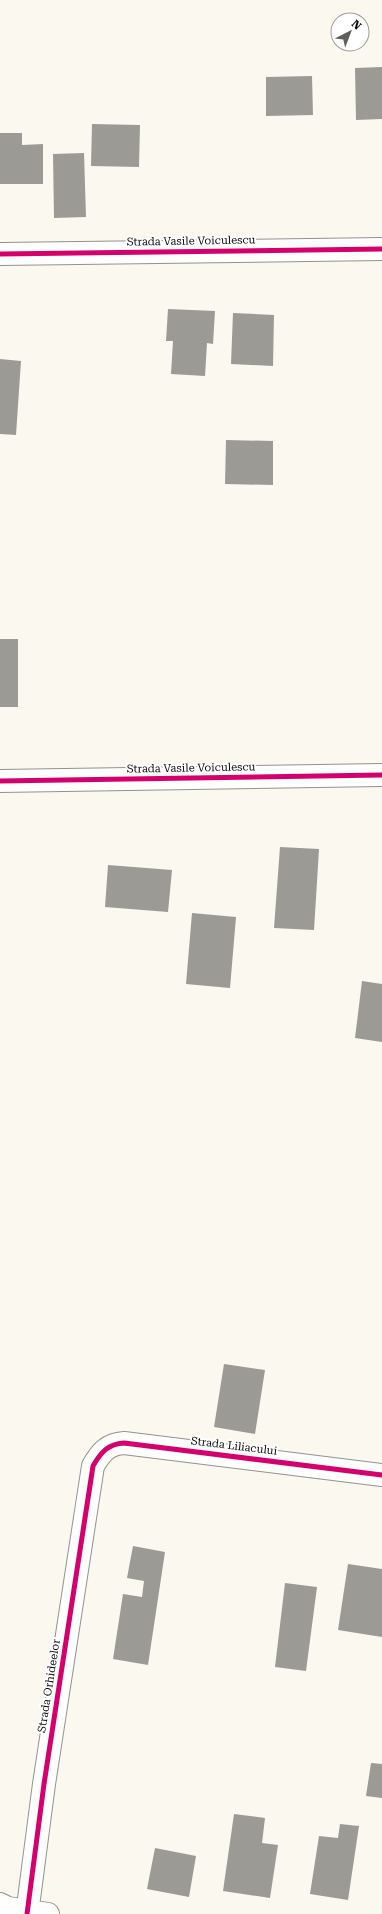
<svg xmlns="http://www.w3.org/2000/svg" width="382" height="1914" viewBox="0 0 382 1914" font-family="'Roboto Serif',serif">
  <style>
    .building { fill: #9c9a95 }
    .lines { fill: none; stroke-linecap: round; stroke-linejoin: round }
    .minor-casing { stroke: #93928e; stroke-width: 24 }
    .minor { stroke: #fefefd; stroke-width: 22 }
    .cycleway-casing { stroke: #fff; stroke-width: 8 }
    .cycleway { stroke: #d6006c; stroke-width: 5 }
    .labels { text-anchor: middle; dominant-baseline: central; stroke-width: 4; stroke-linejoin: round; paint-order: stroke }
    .street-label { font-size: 11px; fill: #0b0b0b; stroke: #fff }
  </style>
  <rect width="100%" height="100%" fill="#faf8ef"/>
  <path class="building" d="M 382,67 L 382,119 L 356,120 L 355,68 Z
    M 312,76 L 313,115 L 266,116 L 266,77 Z
    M 92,124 L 140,125 L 139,167 L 91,166 Z
    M 0,133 L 22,133 L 22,145 L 43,144 L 43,184 L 0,184 Z
    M 84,153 L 86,217 L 54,218 L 53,154 Z
    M 168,309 L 215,311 L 213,344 L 207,343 L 205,376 L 171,374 L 173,341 L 166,341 Z
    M 233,313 L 274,315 L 273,366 L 231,364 Z
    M 0,359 L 21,361 L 16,435 L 0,434 Z
    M 226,440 L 273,441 L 273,485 L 225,484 Z
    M 0,639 L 18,639 L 18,707 L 0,707 Z
    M 280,847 L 319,849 L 314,930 L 274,928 Z
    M 108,865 L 172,870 L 168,912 L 105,907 Z
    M 192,913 L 236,917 L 230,988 L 186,984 Z
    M 362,981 L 382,984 L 382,1042 L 355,1038 Z
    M 224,1364 L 265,1370 L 255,1434 L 214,1427 Z
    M 133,1546 L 165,1552 L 148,1665 L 113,1659 L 123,1594 L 142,1597 L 144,1581 L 127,1578 Z
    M 348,1564 L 382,1569 L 382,1637 L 338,1630 Z
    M 285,1583 L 317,1587 L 306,1671 L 275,1667 Z
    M 371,1763 L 382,1764 L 382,1798 L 366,1796 Z
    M 234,1814 L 265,1818 L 262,1843 L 278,1845 L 270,1898 L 223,1891 Z
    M 340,1824 L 359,1826 L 348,1900 L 310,1894 L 319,1836 L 338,1838 Z
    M 155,1848 L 196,1856 L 189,1897 L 147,1889 Z"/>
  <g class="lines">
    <defs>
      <path id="minor" d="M 0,254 L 382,249
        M 0,781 L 382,775
        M 0,1904 L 8,1908 L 48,1914
        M 27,1914 L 44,1784 L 93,1466 C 101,1452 108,1444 124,1443 L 382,1475"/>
    </defs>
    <use href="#minor" class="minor-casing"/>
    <use href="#minor" class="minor"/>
    <defs>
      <path id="cycleway" d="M 0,254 L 382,249
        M 0,781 L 382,775
        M 27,1914 L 44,1784 L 93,1466 C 101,1452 108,1444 124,1443 L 382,1475"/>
    </defs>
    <use href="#cycleway" class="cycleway-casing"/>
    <use href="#cycleway" class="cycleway"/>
  </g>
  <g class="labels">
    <g class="street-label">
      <text transform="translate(191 241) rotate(-1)">Strada Vasile Voiculescu</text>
      <text transform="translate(191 768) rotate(-1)">Strada Vasile Voiculescu</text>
      <text transform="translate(234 1446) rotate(7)">Strada Liliacului</text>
      <text transform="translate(49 1686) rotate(-81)">Strada Orhideelor</text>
    </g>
  </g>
  <g transform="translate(350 32) rotate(42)"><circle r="19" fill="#ffffff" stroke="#9d9d9d"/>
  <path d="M0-3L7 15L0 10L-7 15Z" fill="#5f5e5b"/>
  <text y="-6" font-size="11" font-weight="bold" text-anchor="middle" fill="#0b0b0b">N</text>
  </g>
</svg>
